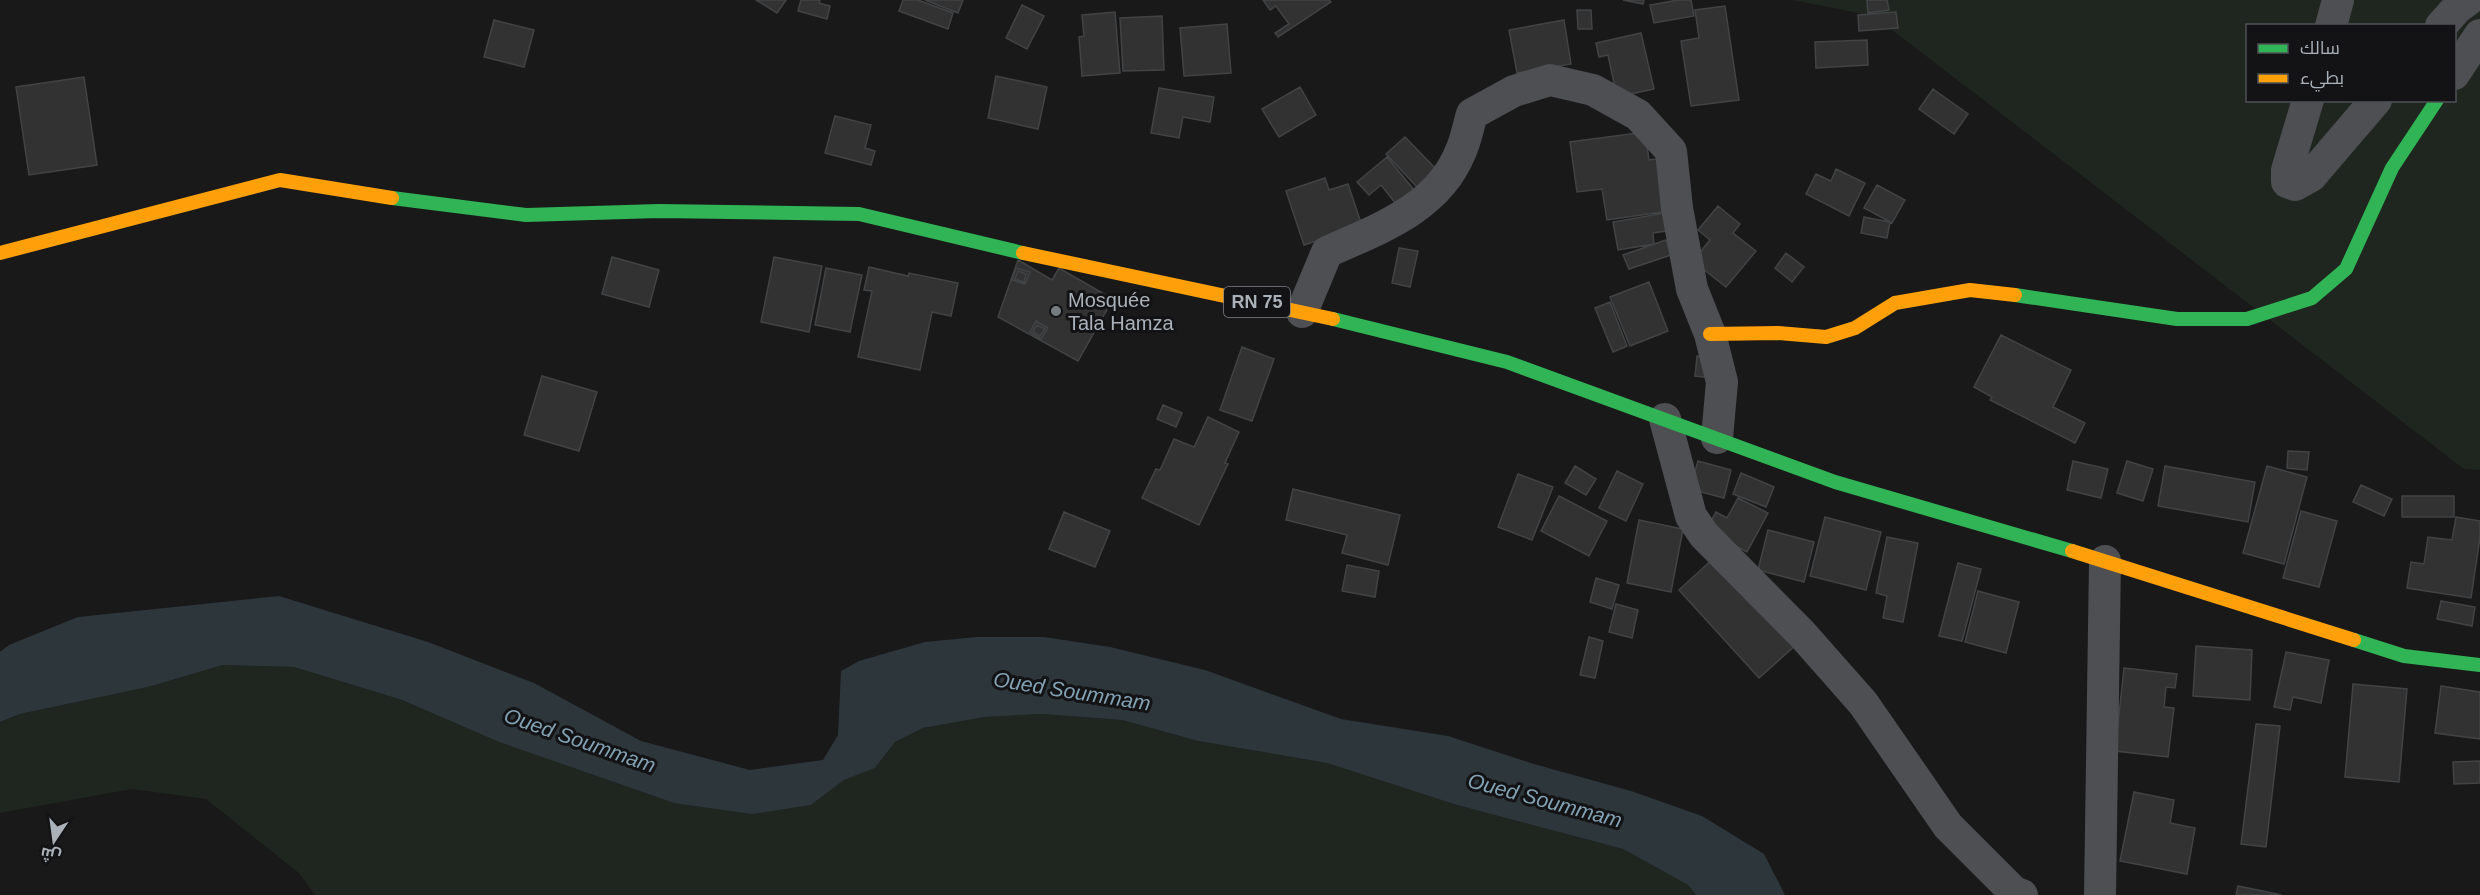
<svg xmlns="http://www.w3.org/2000/svg" width="2480" height="895" viewBox="0 0 2480 895" font-family="Helvetica,Cairo,sans-serif">
  <style>
    .green { fill: #1f261f; fill-rule: evenodd }
    .water { fill: #2c363b }
    .building { fill: #323233; stroke: #414345; stroke-width: 1.5 }
    .lines { fill: none; stroke-linecap: round; stroke-linejoin: round }
    .street { stroke: #4d4f52; stroke-width: 32 }
    .fast { stroke: #30b455; stroke-width: 14 }
    .slow { stroke: #ff9f0a; stroke-width: 14 }
    .poi-dot { fill: #777c81; stroke: #131315; stroke-width: 2 }
    .labels { text-anchor: middle; dominant-baseline: central; stroke-width: 6; stroke-linejoin: round; paint-order: stroke }
    .shield { fill: #131315; stroke: #7d8288; stroke-width: 1.5 }
    .shield-label { font-size: 18px; font-weight: bold; fill: #aab1b9 }
    .poi-label { font-size: 20px; fill: #aab1b9; stroke: #131315; text-anchor: start }
    .water-label { font-size: 21px; font-style: italic; fill: #82a2b4; stroke: #131315 }
  </style>
  <rect width="100%" height="100%" fill="#191919"/>
  <path class="green" d="M 1792,0 L 2480,0 L 2480,470 L 2464,469 L 1874,16 ZM 2248,26 L 2454,26 L 2454,100 L 2248,100 Z
    M 223,665 L 294,667 L 402,700 L 499,742 L 674,803 L 811,805 L 844,780 L 875,768 L 895,742 L 923,728 L 985,717 L 1042,714 L 1122,720 L 1198,741 L 1327,763 L 1457,805 L 1623,849 L 1688,885 L 1696,895 L 315,895 L 299,873 L 206,799 L 132,789 L 0,813 L 0,722 L 20,714 L 148,687 Z"/>
  <path class="water" d="M 279,596 L 428,642 L 534,683 L 641,741 L 750,770 L 823,760 L 838,735 L 841,671 L 859,661 L 925,642 L 977,637 L 1044,637 L 1110,647 L 1205,670 L 1341,719 L 1448,736 L 1534,764 L 1631,791 L 1702,816 L 1764,854 L 1785,895 L 1696,895 L 1688,885 L 1623,849 L 1457,805 L 1327,763 L 1198,741 L 1122,720 L 1042,714 L 985,717 L 923,728 L 895,742 L 875,768 L 844,780 L 811,805 L 752,814 L 674,803 L 499,742 L 402,700 L 294,667 L 223,665 L 148,687 L 20,714 L 0,722 L 0,652 L 9,645 L 78,617 Z"/>
  <path class="building" d="M 756,0 L 786,0 L 777,13 Z
    M 801,0 L 820,0 L 819,3 L 830,6 L 827,19 L 798,11 Z
    M 903,0 L 918,0 L 953,13 L 948,29 L 899,11 Z
    M 925,0 L 963,0 L 958,13 Z
    M 1263,0 L 1329,0 L 1331,2 L 1278,37 L 1275,33 L 1289,24 L 1276,6 L 1270,10 Z
    M 1623,0 L 1644,0 L 1643,4 Z
    M 1678,0 L 1691,0 L 1694,16 L 1654,23 L 1650,5 Z
    M 1867,0 L 1887,0 L 1889,10 L 1868,13 Z
    M 1022,5 L 1044,16 L 1027,49 L 1006,38 Z
    M 1725,6 L 1739,100 L 1691,106 L 1681,41 L 1699,38 L 1695,10 Z
    M 1577,10 L 1591,10 L 1592,29 L 1578,29 Z
    M 1115,12 L 1120,73 L 1082,76 L 1079,37 L 1084,36 L 1082,15 Z
    M 1896,12 L 1898,28 L 1859,31 L 1858,15 Z
    M 1162,16 L 1164,70 L 1123,71 L 1120,18 Z
    M 494,20 L 534,30 L 524,67 L 484,57 Z
    M 1564,20 L 1571,64 L 1517,73 L 1509,30 Z
    M 1227,24 L 1231,73 L 1184,76 L 1180,28 Z
    M 1641,33 L 1654,89 L 1617,97 L 1608,55 L 1599,57 L 1596,43 Z
    M 1867,40 L 1868,65 L 1816,68 L 1815,42 Z
    M 996,76 L 1047,87 L 1038,129 L 988,118 Z
    M 84,77 L 97,165 L 29,175 L 16,87 Z
    M 1300,87 L 1316,115 L 1279,137 L 1262,109 Z
    M 1159,88 L 1214,97 L 1210,122 L 1183,117 L 1179,138 L 1151,133 Z
    M 1933,89 L 1968,114 L 1954,134 L 1919,109 Z
    M 835,116 L 871,125 L 865,148 L 875,151 L 871,165 L 825,153 Z
    M 1645,132 L 1649,160 L 1662,158 L 1669,211 L 1607,220 L 1602,189 L 1577,192 L 1570,142 Z
    M 1405,137 L 1436,169 L 1417,187 L 1386,154 Z
    M 1387,157 L 1414,190 L 1396,204 L 1381,185 L 1369,195 L 1357,182 Z
    M 1836,169 L 1865,183 L 1849,216 L 1806,194 L 1816,174 L 1831,181 Z
    M 1325,178 L 1329,190 L 1348,184 L 1362,226 L 1304,245 L 1286,191 Z
    M 1877,185 L 1905,200 L 1892,223 L 1864,208 Z
    M 1718,206 L 1740,224 L 1733,233 L 1756,251 L 1726,287 L 1693,261 L 1710,240 L 1698,230 Z
    M 1670,212 L 1673,230 L 1653,233 L 1654,244 L 1618,250 L 1613,222 Z
    M 1864,217 L 1890,222 L 1887,238 L 1861,233 Z
    M 1666,240 L 1671,255 L 1629,269 L 1623,255 Z
    M 1399,248 L 1418,251 L 1410,287 L 1392,283 Z
    M 1786,253 L 1804,267 L 1792,282 L 1775,268 Z
    M 612,257 L 659,270 L 649,307 L 602,294 Z
    M 774,257 L 822,266 L 809,332 L 761,322 Z
    M 1018,260 L 1052,280 L 1059,268 L 1113,299 L 1078,361 L 998,317 Z
    M 869,267 L 908,276 L 909,273 L 958,283 L 951,316 L 932,312 L 920,370 L 858,357 L 872,291 L 864,290 Z
    M 826,268 L 862,275 L 850,332 L 815,325 Z
    M 1016,268 L 1030,272 L 1025,284 L 1012,280 Z
    M 1018,271 L 1026,274 L 1024,282 L 1015,279 Z
    M 1649,282 L 1668,331 L 1630,346 L 1610,297 Z
    M 1610,302 L 1627,346 L 1613,352 L 1595,308 Z
    M 1036,321 L 1048,328 L 1041,339 L 1030,332 Z
    M 1037,325 L 1045,329 L 1040,336 L 1033,331 Z
    M 2001,335 L 2071,370 L 2053,407 L 2085,423 L 2075,443 L 1990,400 L 1992,397 L 1974,387 Z
    M 1242,347 L 1274,359 L 1252,421 L 1220,410 Z
    M 1697,356 L 1714,358 L 1711,378 L 1695,376 Z
    M 542,376 L 597,392 L 579,451 L 524,435 Z
    M 1163,405 L 1182,413 L 1176,427 L 1157,419 Z
    M 1208,417 L 1239,432 L 1225,463 L 1228,464 L 1199,525 L 1142,498 L 1156,469 L 1160,470 L 1174,439 L 1194,447 Z
    M 2288,451 L 2309,452 L 2307,470 L 2287,468 Z
    M 1698,461 L 1731,470 L 1724,498 L 1690,489 Z
    M 2073,461 L 2108,469 L 2101,498 L 2067,490 Z
    M 2127,461 L 2153,469 L 2143,501 L 2117,493 Z
    M 1575,466 L 1596,479 L 1586,495 L 1565,483 Z
    M 2165,466 L 2255,482 L 2248,522 L 2158,506 Z
    M 2267,466 L 2307,477 L 2284,564 L 2243,553 Z
    M 1617,471 L 1643,484 L 1626,521 L 1599,508 Z
    M 1741,473 L 1774,487 L 1766,507 L 1733,494 Z
    M 1518,474 L 1553,487 L 1532,540 L 1498,527 Z
    M 2361,485 L 2392,499 L 2384,516 L 2353,502 Z
    M 1293,489 L 1400,515 L 1388,565 L 1342,553 L 1347,535 L 1286,520 Z
    M 1559,496 L 1607,521 L 1589,556 L 1541,531 Z
    M 2402,496 L 2454,496 L 2454,517 L 2402,517 Z
    M 1738,498 L 1768,513 L 1747,552 L 1706,530 L 1716,512 L 1727,518 Z
    M 2301,511 L 2337,521 L 2319,587 L 2283,578 Z
    M 1064,512 L 1110,531 L 1095,567 L 1049,549 Z
    M 1825,517 L 1881,532 L 1866,590 L 1810,576 Z
    M 2456,517 L 2480,521 L 2480,537 L 2471,598 L 2407,588 L 2411,562 L 2424,564 L 2428,537 L 2452,540 Z
    M 1639,520 L 1683,529 L 1671,592 L 1627,583 Z
    M 1768,530 L 1814,542 L 1804,582 L 1758,570 Z
    M 1887,537 L 1918,543 L 1903,622 L 1883,618 L 1887,596 L 1876,593 Z
    M 1716,556 L 1797,644 L 1759,678 L 1679,590 Z
    M 1958,563 L 1981,569 L 1962,641 L 1939,636 Z
    M 1347,565 L 1379,571 L 1375,597 L 1342,591 Z
    M 1596,578 L 1619,585 L 1612,609 L 1590,602 Z
    M 1978,591 L 2019,602 L 2006,653 L 1965,642 Z
    M 2441,601 L 2475,607 L 2472,626 L 2437,619 Z
    M 1616,604 L 1638,610 L 1632,638 L 1609,632 Z
    M 1589,637 L 1603,641 L 1595,678 L 1580,675 Z
    M 2196,646 L 2252,650 L 2250,700 L 2193,696 Z
    M 2286,652 L 2329,660 L 2321,703 L 2293,697 L 2290,710 L 2274,707 Z
    M 2124,668 L 2177,674 L 2175,688 L 2166,687 L 2164,707 L 2174,708 L 2168,757 L 2115,751 Z
    M 2353,684 L 2407,689 L 2399,782 L 2345,777 Z
    M 2441,686 L 2480,692 L 2480,739 L 2435,733 Z
    M 2256,724 L 2280,726 L 2266,847 L 2241,844 Z
    M 2480,761 L 2480,783 L 2454,784 L 2453,762 Z
    M 2134,792 L 2174,800 L 2170,823 L 2195,828 L 2187,874 L 2120,861 Z
    M 2238,886 L 2282,895 L 2236,895 Z"/>
  <g class="lines">
    <path class="street" d="M 2331,26 L 2338,0
      M 2441,26 L 2457,8 L 2468,0
      M 2454,74 L 2480,35
      M 2308,100 L 2287,170 L 2287,182 L 2295,185 L 2311,176 L 2376,100
      M 1302,312 L 1327,252 C 1378,229 1437,209 1460,153 C 1466,141 1468,127 1472,114 L 1514,91 L 1550,80 L 1593,90 L 1638,115 L 1671,151 L 1677,208 L 1692,289 L 1710,334 L 1722,382 L 1717,438
      M 1665,419 L 1691,516 L 1704,535 L 1802,634 L 1863,703 L 1948,826 L 2014,892 L 2022,895
      M 2100,895 L 2105,561"/>
    <path class="fast" d="M 392,198 L 526,215 L 659,211 L 859,214 L 1023,253
      M 2015,295 L 2177,319 L 2247,319 L 2312,298 L 2346,269 L 2392,168 L 2437,100
      M 1333,319 L 1507,362 L 1835,482 L 2072,551
      M 2354,640 L 2404,656 L 2480,665"/>
    <path class="slow" d="M 0,253 L 280,180 L 392,198
      M 1023,253 L 1333,319
      M 1710,334 L 1778,333 L 1826,337 L 1855,328 L 1895,303 L 1970,290 L 2015,295
      M 2072,551 L 2354,640"/>
  </g>
  <circle class="poi-dot" cx="1056" cy="311" r="6"/>
  <g class="labels">
    <rect class="shield" x="1224" y="287" width="66" height="30" rx="4.5"/>
    <g class="shield-label">
      <text x="1257" y="302">RN 75</text>
    </g>
    <g class="poi-label">
      <text x="1068" y="300">Mosquée<tspan x="1068" dy="23">Tala Hamza</tspan></text>
    </g>
    <g class="water-label">
      <text transform="translate(1072 691) rotate(9)">Oued Soummam</text>
      <text transform="translate(580 740) rotate(19)">Oued Soummam</text>
      <text transform="translate(1545 800) rotate(15)">Oued Soummam</text>
    </g>
  </g>
  <rect x="2246" y="24" width="210" height="78" fill="#131315" stroke="#4f5257" stroke-width="1.5"/>
  <rect x="2258" y="44" width="30" height="9" fill="#30b455" stroke="#4f5257" stroke-width="1.5"/>
  <text x="2300" y="54" font-size="18" fill="#aab1b9">سالك</text>
  <rect x="2258" y="74" width="30" height="9" fill="#ff9f0a" stroke="#4f5257" stroke-width="1.5"/>
  <text x="2300" y="84" font-size="18" fill="#aab1b9">بطيء</text>
  <g transform="translate(54 841) rotate(193)" stroke="#131315" stroke-width="4.5" paint-order="stroke">
  <path d="M0-4.5L10 22L0 15L-10 22Z" fill="#aab1b9"/>
  <text y="-9" font-size="16" font-weight="bold" text-anchor="middle" fill="#aab1b9">ش</text>
  </g>
</svg>
